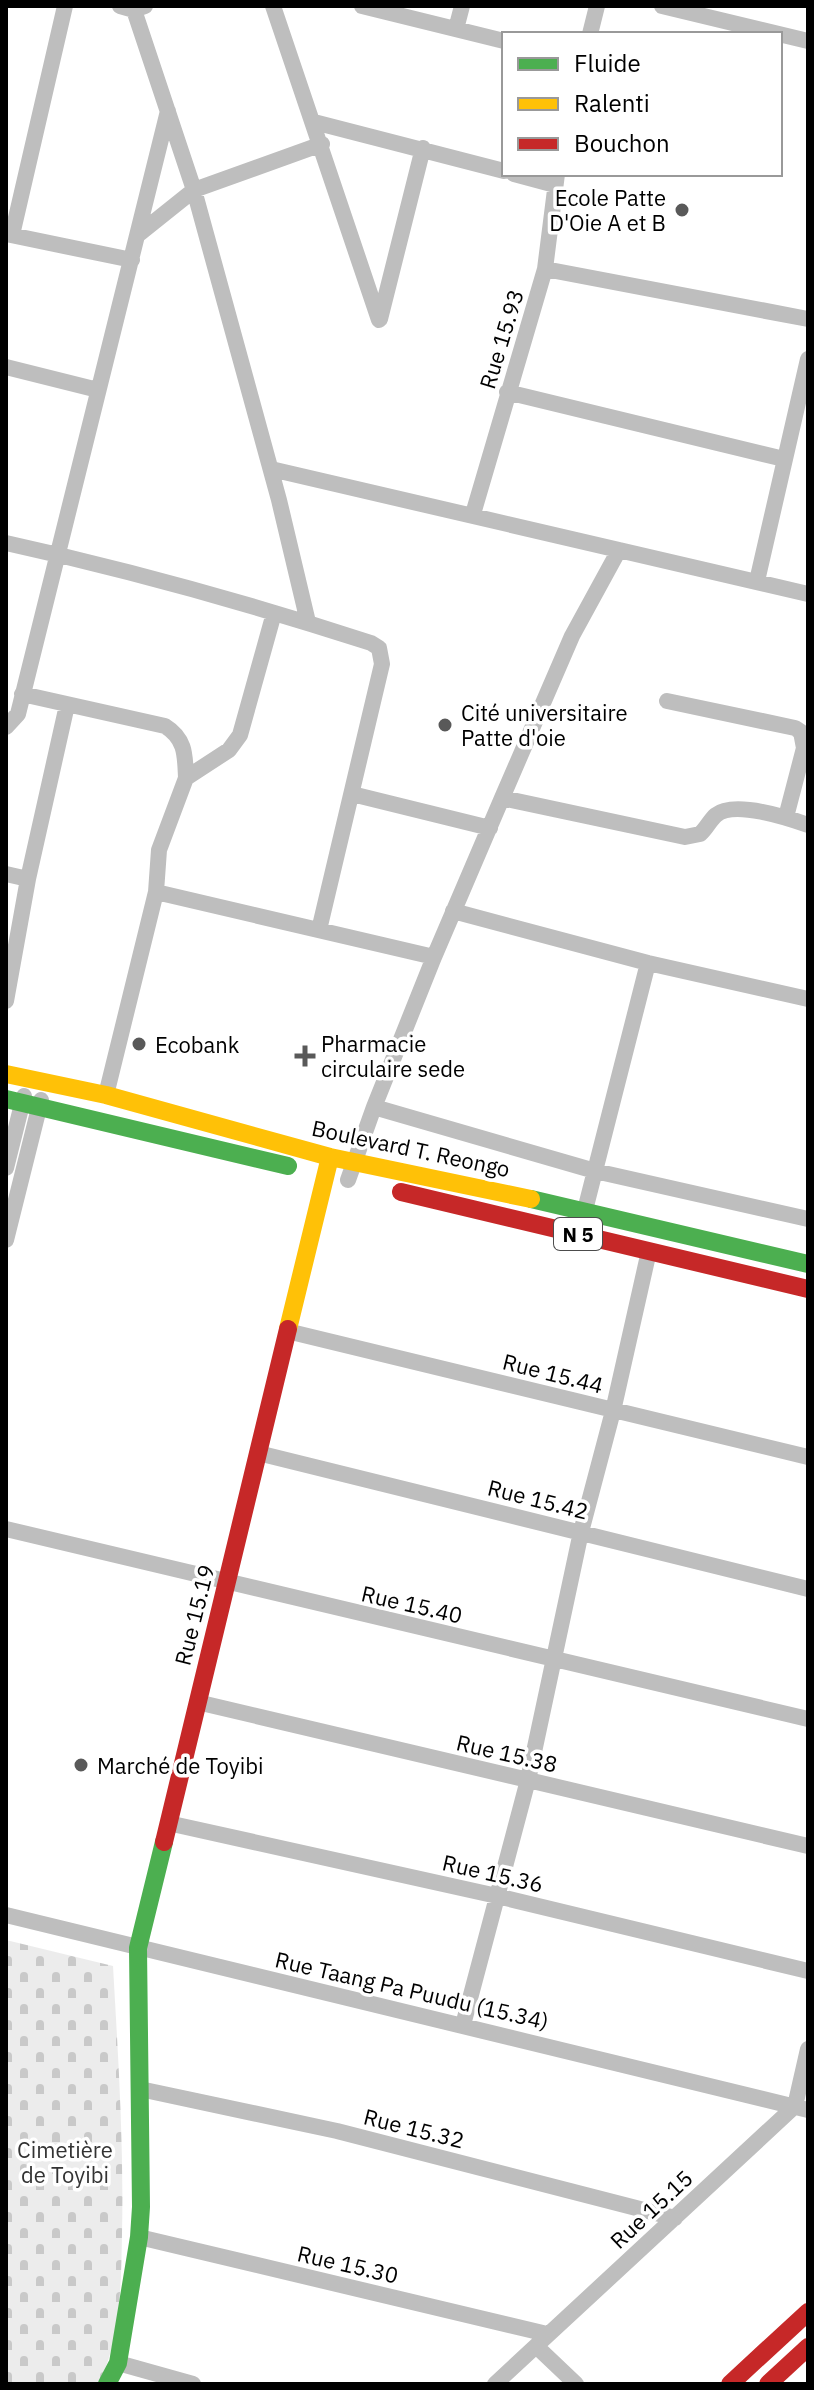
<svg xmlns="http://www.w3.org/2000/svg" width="814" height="2390" viewBox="0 0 814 2390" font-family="'IBM Plex Sans',sans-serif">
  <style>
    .cemetery { fill: url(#cemetery-stones) }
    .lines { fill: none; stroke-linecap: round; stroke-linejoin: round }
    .street { stroke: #bebebe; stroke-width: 16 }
    .fast { stroke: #4caf50; stroke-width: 18 }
    .slow { stroke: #ffc107; stroke-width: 18 }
    .jam { stroke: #c62828; stroke-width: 18 }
    .poi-dot { fill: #595959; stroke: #fff; stroke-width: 3 }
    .labels { text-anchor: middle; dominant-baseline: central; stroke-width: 7; stroke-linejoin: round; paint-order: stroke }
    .shield { fill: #fff; stroke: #4c4c4c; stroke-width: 2 }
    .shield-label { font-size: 20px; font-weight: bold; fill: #000 }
    .poi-label { font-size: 22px; fill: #000; stroke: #fff; text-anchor: start }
    .street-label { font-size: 22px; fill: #000; stroke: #fff }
    .park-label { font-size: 22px; fill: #333; stroke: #fff }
  </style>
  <defs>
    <pattern id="cemetery-stones" width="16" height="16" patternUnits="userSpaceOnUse" patternTransform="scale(2)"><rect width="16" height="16" fill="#ececec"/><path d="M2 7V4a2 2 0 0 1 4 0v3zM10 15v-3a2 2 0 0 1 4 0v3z" fill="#c9c9c9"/></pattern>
  </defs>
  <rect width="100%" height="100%" fill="#fff"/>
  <path class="cemetery" d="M 6,1940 L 113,1966 C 118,2055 124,2144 122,2234 C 121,2285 121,2337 99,2384 L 6,2384 Z"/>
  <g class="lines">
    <path class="street" d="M 120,6 L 134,10 L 145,6
      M 273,6 L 379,320
      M 362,6 L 504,41
      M 662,6 L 808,41
      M 134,10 L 194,190 L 279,500 L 308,622
      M 456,29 L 462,6
      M 590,34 L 597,6
      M 314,122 L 504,171
      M 514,174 L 555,185
      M 6,234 L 132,260
      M 139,234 L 194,190 L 322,144
      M 12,235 L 65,6
      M 545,269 L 808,319
      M 380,319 L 423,148
      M 6,367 L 98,390
      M 507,392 L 784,459
      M 271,469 L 808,594
      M 473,514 L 545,269 L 557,174
      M 6,543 C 129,570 251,604 371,643 L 379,648 L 382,664 L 319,930
      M 757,581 L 808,359
      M 22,694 L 165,726 C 186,739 185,756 186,778
      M 667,701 L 795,728 L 801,732 L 804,748 L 786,817
      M 6,727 L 18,714 L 168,111
      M 352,794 L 490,828
      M 502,798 L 685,837 L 700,834 C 706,829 710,820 716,815 C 734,800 788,818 808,825
      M 6,874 L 28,879
      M 156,892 L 434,957
      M 453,911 L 648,963 L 808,999
      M 6,1001 L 28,879 L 67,705
      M 106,1095 L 156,892 L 159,850 L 186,778 L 229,750 L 240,735 L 274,613
      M 374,1107 L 595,1171 L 808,1219
      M 6,1168 L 24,1096
      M 348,1180 L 374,1107 L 434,957 L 502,798 L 572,636 L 619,550
      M 585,1210 L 648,963
      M 6,1240 L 41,1100
      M 287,1331 L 808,1457
      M 258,1453 L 808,1589
      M 6,1529 L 808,1719
      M 197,1702 L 808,1846
      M 168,1823 L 497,1896 L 808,1971
      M 6,1915 L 808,2110
      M 463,2025 L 528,1780 L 581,1532 L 613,1411 L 649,1251
      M 140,2089 L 337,2131 L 675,2218
      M 139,2237 L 547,2334
      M 536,2346 L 576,2384
      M 118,2363 L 193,2384
      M 495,2384 L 795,2106 L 808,2049"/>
    <path class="fast" d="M 6,1099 L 288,1166
      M 531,1199 L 808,1264
      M 107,2384 L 118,2363 L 139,2237 L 141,2207 L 138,1948 L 164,1842"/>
    <path class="slow" d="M 6,1074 L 106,1095 L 330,1157 L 531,1199
      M 288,1329 L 330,1157"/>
    <path class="jam" d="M 401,1192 L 808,1289
      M 164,1842 L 288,1329
      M 730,2384 L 808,2312
      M 768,2384 L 808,2347"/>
  </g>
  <g class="poi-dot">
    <circle cx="682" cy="210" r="8"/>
    <circle cx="445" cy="725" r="8"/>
    <circle cx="139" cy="1044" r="8"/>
    <path d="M301 1044h8v8h8v8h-8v8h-8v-8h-8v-8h8z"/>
    <circle cx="81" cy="1765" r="8"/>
  </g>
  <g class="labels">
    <rect class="shield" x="554" y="1218" width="48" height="32" rx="6"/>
    <g class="shield-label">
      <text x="578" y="1234">N 5</text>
    </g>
    <g class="poi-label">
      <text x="666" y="197" text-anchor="end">Ecole Patte<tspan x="666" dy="25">D'Oie A et B</tspan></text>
      <text x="461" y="712">Cité universitaire<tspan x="461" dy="25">Patte d'oie</tspan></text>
      <text x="321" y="1043">Pharmacie<tspan x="321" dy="25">circulaire sede</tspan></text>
      <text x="155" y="1044">Ecobank</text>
      <text x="97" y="1765">Marché de Toyibi</text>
    </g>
    <g class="street-label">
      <text transform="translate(501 339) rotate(-73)">Rue 15.93</text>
      <text transform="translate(411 1148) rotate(12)">Boulevard T. Reongo</text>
      <text transform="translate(553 1373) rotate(14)">Rue 15.44</text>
      <text transform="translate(538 1499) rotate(14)">Rue 15.42</text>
      <text transform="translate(412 1604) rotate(13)">Rue 15.40</text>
      <text transform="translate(194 1615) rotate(-76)">Rue 15.19</text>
      <text transform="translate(507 1753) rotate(13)">Rue 15.38</text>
      <text transform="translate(493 1873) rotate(13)">Rue 15.36</text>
      <text transform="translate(412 1990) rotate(13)">Rue Taang Pa Puudu (15.34)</text>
      <text transform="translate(414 2128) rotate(14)">Rue 15.32</text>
      <text transform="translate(651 2209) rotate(-43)">Rue 15.15</text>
      <text transform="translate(348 2264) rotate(13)">Rue 15.30</text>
    </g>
    <g class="park-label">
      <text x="65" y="2149">Cimetière<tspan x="65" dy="25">de Toyibi</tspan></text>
    </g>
  </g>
  <rect width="814" height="2390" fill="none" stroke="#000000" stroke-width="16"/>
  <rect x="502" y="32" width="280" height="144" fill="#ffffff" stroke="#999999" stroke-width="2"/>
  <rect x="518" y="58" width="40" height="12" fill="#4caf50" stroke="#999999" stroke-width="2"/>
  <text x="574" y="72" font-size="24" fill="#000000">Fluide</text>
  <rect x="518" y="98" width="40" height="12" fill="#ffc107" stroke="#999999" stroke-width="2"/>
  <text x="574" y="112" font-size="24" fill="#000000">Ralenti</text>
  <rect x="518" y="138" width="40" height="12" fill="#c62828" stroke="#999999" stroke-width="2"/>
  <text x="574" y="152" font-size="24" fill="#000000">Bouchon</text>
</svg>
